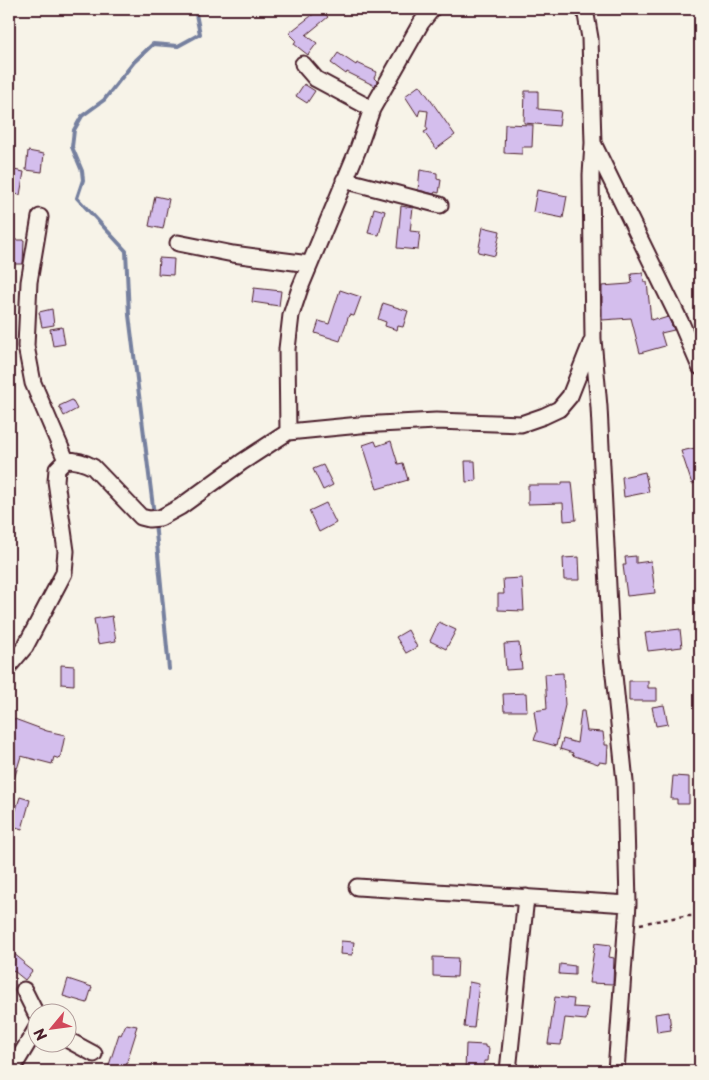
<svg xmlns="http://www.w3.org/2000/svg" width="709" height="1080" viewBox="0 0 709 1080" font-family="'Playpen Sans',sans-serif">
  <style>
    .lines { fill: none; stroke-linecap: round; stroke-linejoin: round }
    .stream { stroke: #76809f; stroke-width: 4 }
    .building { fill: #d4beed; stroke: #4a1f2b }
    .street-casing { stroke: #4a1f2b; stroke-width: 19 }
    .path { stroke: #4a1f2b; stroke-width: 2.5; stroke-dasharray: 4 4; stroke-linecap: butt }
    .street { stroke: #f7f3e8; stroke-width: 15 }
  </style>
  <rect width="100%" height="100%" fill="#f7f3e8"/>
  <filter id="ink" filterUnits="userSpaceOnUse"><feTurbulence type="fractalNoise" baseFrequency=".02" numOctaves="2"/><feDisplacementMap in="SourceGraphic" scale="10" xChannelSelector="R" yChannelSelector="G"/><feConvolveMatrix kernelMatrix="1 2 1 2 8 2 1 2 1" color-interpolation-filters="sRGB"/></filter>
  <g filter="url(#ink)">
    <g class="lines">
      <path class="stream" d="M 154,515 L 129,315 L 126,251 L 77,198 L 83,180 L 82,171 L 72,147 L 74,130 L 82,116 L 104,100 L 134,62 L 153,44 L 178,46 L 200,34 L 196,14 L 199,9
        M 155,522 L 169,669"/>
    </g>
    <path class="building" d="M 320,9 L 328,17 L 306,35 L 317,43 L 308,55 L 294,44 L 296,40 L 289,33 Z
      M 338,53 L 356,65 L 357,63 L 377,72 L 374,78 L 377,81 L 375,86 L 347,72 L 346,74 L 331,63 Z
      M 304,84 L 315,91 L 307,103 L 296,96 Z
      M 420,85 L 455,135 L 436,149 L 424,132 L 428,130 L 426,127 L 428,111 L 420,110 L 418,116 L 405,96 Z
      M 525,91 L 538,91 L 538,109 L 561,111 L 559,126 L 524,123 Z
      M 505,124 L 533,125 L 532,147 L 522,147 L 522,154 L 504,153 Z
      M 28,151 L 44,154 L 42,172 L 26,170 Z
      M 9,169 L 24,172 L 20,195 L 9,193 Z
      M 420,170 L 437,173 L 437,179 L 441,180 L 439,193 L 435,192 L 434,194 L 418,190 Z
      M 537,190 L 567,196 L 563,218 L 533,212 Z
      M 155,196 L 169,199 L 163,229 L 149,226 Z
      M 401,206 L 413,208 L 410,231 L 420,232 L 418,250 L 397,248 Z
      M 374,208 L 385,211 L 379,235 L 368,233 Z
      M 483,227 L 500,231 L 495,256 L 478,252 Z
      M 9,240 L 24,240 L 23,264 L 9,264 Z
      M 159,258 L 174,259 L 173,275 L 158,274 Z
      M 643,273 L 644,282 L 647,282 L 651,320 L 657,318 L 658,320 L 668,317 L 674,330 L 661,333 L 665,346 L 640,353 L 631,318 L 602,320 L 602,286 L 629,284 L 632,283 L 631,274 Z
      M 254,288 L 281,291 L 279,306 L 252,302 Z
      M 340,290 L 361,297 L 354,316 L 349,315 L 340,341 L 315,333 L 319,321 L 329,324 Z
      M 383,303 L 408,311 L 403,327 L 398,326 L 397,330 L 385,326 L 386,322 L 378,319 Z
      M 52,309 L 54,325 L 42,327 L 39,312 Z
      M 62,327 L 65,344 L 53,346 L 50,329 Z
      M 72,400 L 77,409 L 64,416 L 59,406 Z
      M 375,441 L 377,446 L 391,441 L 398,464 L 403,463 L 408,480 L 377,489 L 363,445 Z
      M 700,447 L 700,481 L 692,484 L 681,451 Z
      M 465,461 L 475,461 L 476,481 L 466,482 Z
      M 323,465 L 333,485 L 323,490 L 313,469 Z
      M 645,472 L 649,492 L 624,497 L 622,477 Z
      M 562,482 L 572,482 L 576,520 L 564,521 L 563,503 L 528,504 L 528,485 L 562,485 Z
      M 326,503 L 336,523 L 319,532 L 309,511 Z
      M 636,556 L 636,563 L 651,561 L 655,593 L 627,596 L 623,565 L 626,565 L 625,557 Z
      M 579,557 L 580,580 L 564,580 L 563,558 Z
      M 522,578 L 524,611 L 498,610 L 498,594 L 504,594 L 503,579 Z
      M 112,616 L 116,641 L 98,644 L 94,619 Z
      M 439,622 L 456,630 L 446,649 L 430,641 Z
      M 680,629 L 682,647 L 648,651 L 645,633 Z
      M 408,630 L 417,647 L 406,653 L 396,637 Z
      M 519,643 L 522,669 L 506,670 L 504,644 Z
      M 61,665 L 74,666 L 74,685 L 61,684 Z
      M 563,673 L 565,705 L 556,746 L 534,740 L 537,732 L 534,711 L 547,709 L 545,674 Z
      M 629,681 L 648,681 L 648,688 L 657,688 L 657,701 L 629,701 Z
      M 526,693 L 527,711 L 504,711 L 503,694 Z
      M 664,705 L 668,724 L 656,726 L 652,707 Z
      M 581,711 L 584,711 L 587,731 L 603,732 L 604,741 L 605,741 L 605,745 L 608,745 L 607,763 L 599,762 L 598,764 L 572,755 L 573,753 L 560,749 L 563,739 L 577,743 Z
      M 9,717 L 47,731 L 65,735 L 60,759 L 54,757 L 52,764 L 21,756 L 11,789 L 9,788 Z
      M 673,776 L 689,777 L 689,804 L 677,804 L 677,799 L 671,799 Z
      M 20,797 L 30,800 L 22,829 L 9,825 L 9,814 L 14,816 Z
      M 341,941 L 354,942 L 352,955 L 340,954 Z
      M 595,943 L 611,945 L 609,957 L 614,958 L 613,984 L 589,983 Z
      M 13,953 L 24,962 L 23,964 L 32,971 L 25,980 L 9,967 L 9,958 Z
      M 433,957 L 458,958 L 457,977 L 433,976 Z
      M 560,964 L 575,966 L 575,975 L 559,974 Z
      M 68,979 L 92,987 L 87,1003 L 63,996 Z
      M 469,982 L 479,984 L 474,1028 L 464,1027 Z
      M 555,997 L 574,999 L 573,1007 L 588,1008 L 586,1020 L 565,1018 L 561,1045 L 548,1044 Z
      M 669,1012 L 671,1030 L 657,1032 L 655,1014 Z
      M 126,1024 L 137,1026 L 135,1032 L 136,1033 L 124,1071 L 107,1071 L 119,1034 L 121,1035 Z
      M 466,1044 L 485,1045 L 485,1047 L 489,1048 L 488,1061 L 484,1061 L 484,1071 L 465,1071 Z"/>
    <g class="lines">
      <defs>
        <path id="street" d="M 585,9 L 590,38 L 593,143 L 591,175 L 593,339 L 599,407 L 611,646 L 625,782 L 628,904 L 616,1071
          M 303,64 L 316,79 L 372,109
          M 594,145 L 682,325 L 700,367
          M 344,180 L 440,205
          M 40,217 L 29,282 L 26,346 L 33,383 L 66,460
          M 178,243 L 233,254 L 309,264
          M 288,432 L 287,349 L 291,315 L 300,288 L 358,149 L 372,109 L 421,23 L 432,9
          M 9,666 L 25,647 L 64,573 L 66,551 L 56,481 L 57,469 L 66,460 C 77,460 84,462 93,467 L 141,517 L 149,519 L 160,518 L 180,507 L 242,462 L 288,432 L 360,425 L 436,421 L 521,424 L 544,416 L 559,409 L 570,396 L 591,343
          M 357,887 L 628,904
          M 24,990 L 38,1018
          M 68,1040 L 94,1054
          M 11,1071 L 38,1026
          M 508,1071 L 526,897"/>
      </defs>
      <use href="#street" class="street-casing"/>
      <path class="path" d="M 640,924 L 684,916 L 700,916"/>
      <use href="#street" class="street"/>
    </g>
  </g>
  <rect width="709" height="1080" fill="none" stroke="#f7f3e8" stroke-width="30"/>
  <rect x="15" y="15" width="679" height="1050" fill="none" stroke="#4a1f2b" stroke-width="2" filter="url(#ink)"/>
  <g transform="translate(52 1028) rotate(241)"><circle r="24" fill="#f7f3e8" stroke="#b29e9c"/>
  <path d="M0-4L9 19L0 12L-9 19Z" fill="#d1495b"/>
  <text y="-8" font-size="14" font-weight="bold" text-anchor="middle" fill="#4a1f2b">N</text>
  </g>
</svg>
